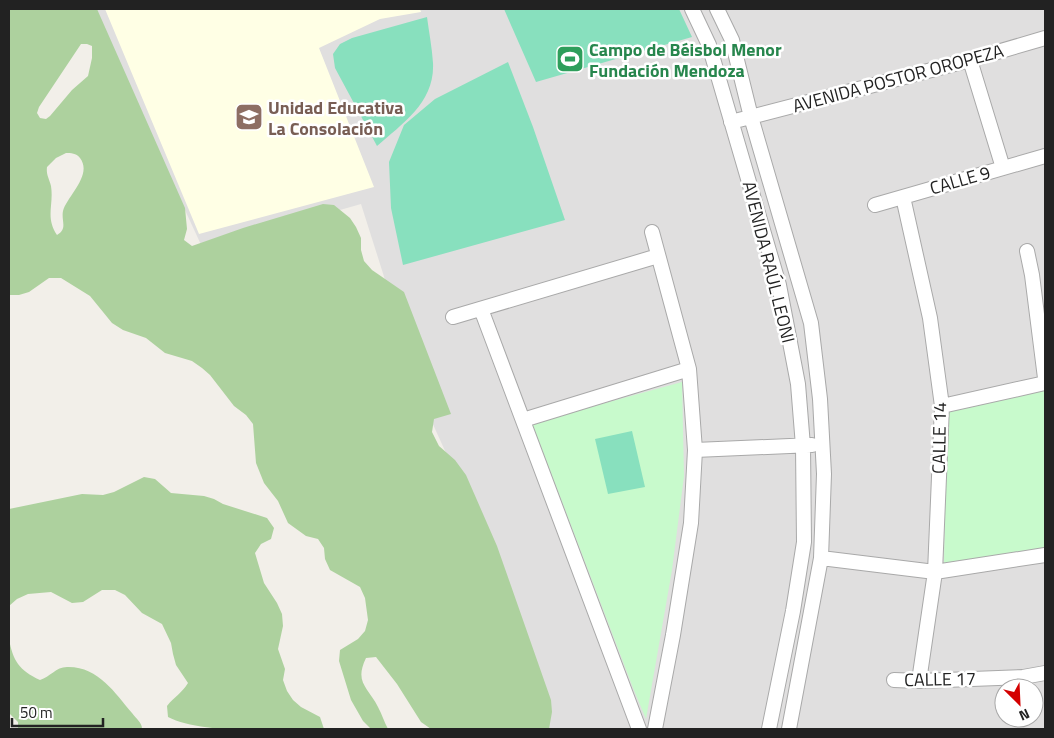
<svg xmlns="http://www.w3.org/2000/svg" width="1054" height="738" viewBox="0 0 1054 738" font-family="'Titillium Web',sans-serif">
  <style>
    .residential { fill: #e0dfdf; fill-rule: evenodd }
    .education { fill: #ffffe5 }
    .forest { fill: #add19e; fill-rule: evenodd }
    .park { fill: #c8facc }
    .pitch { fill: #88e0be }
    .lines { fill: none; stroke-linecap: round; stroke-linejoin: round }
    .minor-casing { stroke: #a9a9a9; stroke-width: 16 }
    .minor { stroke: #fff; stroke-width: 14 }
    .labels { text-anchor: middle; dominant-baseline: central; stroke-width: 5; stroke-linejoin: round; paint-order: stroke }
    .leisure-label { font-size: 18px; font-weight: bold; fill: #27864d; stroke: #fff; text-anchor: start }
    .street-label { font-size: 18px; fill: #222; stroke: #fff }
    .education-label { font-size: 18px; font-weight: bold; fill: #785e54; stroke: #fff; text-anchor: start }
  </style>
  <rect width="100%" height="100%" fill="#f2efe9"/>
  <path class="residential" d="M 92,9 L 1045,9 L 1045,729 L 534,729 L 451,464 L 426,409 L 361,204 L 203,249 ZM 1004,688 L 1034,688 L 1034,718 L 1004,718 Z"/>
  <path class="education" d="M 105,9 L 420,9 L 421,12 L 380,19 L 319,48 L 374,187 L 199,234 Z"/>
  <path class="forest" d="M 9,9 L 97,9 L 185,208 L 187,229 L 184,240 L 192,246 L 243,228 L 323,204 L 334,205 L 350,218 L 356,227 L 361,238 L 361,250 L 364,261 L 372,270 L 404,292 L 451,414 L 434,419 L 432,432 L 439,446 L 455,460 L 466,475 L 497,546 L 551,700 L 552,712 L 549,729 L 431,729 L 421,722 L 397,684 L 376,657 L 366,658 C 354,683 368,687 378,707 C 382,714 384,722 388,729 L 371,729 L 363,721 L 351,700 L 339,661 L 340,650 L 358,639 L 365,631 L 368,620 L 365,598 L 360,587 L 330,570 L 325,559 L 324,548 L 318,539 L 306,536 L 288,523 L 278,501 L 264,483 L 256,463 L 253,424 L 246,415 L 234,406 L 210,375 L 202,368 L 192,361 L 165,353 L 146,338 L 123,330 L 112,323 L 90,296 L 61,278 L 49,278 L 29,292 L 19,295 L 9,295 ZM 81,44 L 87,44 L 92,46 L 92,58 L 88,76 L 72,90 L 50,116 L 46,119 L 40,118 L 37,113 L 39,107 ZM 66,153 C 71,153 76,153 80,158 C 93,175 67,196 63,211 C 61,221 68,229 57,235 C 45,217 54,205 51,186 C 49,178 46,175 47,167 L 56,158 Z
    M 144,477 L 155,479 L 171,493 L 204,496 L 214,499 L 223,504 L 267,518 L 274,528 L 271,539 L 261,544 L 255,553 L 264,583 L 277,603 L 282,614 L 283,626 L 278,649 L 285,669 L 283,680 L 287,691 L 293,700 L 301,707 L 320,717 L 324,729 C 284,729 202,735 168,717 L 167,706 C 174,697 182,693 188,683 L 176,665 L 173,654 L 171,643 L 162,624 L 142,613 L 125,595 L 115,590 L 102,590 L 83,602 L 72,603 L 51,592 L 28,594 L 17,599 L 9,606 L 9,509 L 82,494 L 103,495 L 114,492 Z
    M 9,639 C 13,661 19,670 40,680 C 50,677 56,667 67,667 C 98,666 115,693 132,713 C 136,719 142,722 142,729 L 18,729 L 18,722 L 9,713 Z"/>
  <path class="park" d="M 682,382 L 684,476 L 672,570 L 646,719 L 633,688 L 532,423 Z
    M 1045,389 L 1045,548 L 944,563 L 947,410 Z"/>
  <path class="pitch" d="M 504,9 L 679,9 L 692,37 L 536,82 Z
    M 427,17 C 429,32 432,48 433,63 C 435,102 403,123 377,146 L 335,68 L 333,54 L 340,44 L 352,38 Z
    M 508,62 L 533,127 L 565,220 L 403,265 L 391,208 L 389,162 L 404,125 L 435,99 Z
    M 632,431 L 645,487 L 608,494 L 595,439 Z"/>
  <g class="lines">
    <defs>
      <path id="minor" d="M 692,9 L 709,45 L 779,285 L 798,384 L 803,446 L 804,542 L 793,611 L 769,729
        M 717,9 L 732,40 L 751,117 L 811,323 L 820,399 L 824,474 L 821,558 L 789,729
        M 970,60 L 1003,168
        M 731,122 L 970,60 L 1045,38
        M 903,197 L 930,318 L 942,406 L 935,572 L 919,681
        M 875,205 L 1045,156
        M 652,232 L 689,369 L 695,450 L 691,523 L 673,635 L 655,729
        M 1027,251 L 1032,275 L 1045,378
        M 481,309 L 639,729
        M 453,317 L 658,256
        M 942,406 L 1045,383
        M 523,420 L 689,369
        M 695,450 L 812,445
        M 821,558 L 935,572 L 1045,555
        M 894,680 L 919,681 L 1023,677 L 1045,673"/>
    </defs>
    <use href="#minor" class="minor-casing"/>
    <use href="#minor" class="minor"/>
  </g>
  <defs>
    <symbol id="stadium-square" viewBox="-11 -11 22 22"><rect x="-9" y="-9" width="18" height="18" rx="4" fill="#2e9e5b" stroke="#fff"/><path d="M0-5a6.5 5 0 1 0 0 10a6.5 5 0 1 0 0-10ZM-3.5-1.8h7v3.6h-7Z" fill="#fff"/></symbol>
    <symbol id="school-square" viewBox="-11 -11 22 22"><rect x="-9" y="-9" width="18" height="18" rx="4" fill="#8d6e63" stroke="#fff"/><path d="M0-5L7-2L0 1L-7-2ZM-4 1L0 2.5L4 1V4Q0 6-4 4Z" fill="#fff"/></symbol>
  </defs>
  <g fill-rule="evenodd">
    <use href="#stadium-square" x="554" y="43" width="32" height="32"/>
    <use href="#school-square" x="233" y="101" width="32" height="32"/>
  </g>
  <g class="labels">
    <g class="leisure-label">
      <text x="589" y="49">Campo de Béisbol Menor<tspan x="589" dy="21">Fundación Mendoza</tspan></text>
    </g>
    <g class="street-label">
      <text transform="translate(898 78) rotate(-15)">AVENIDA POSTOR OROPEZA</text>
      <text transform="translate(960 180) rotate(-16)">CALLE 9</text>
      <text transform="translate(769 262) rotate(76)">AVENIDA RAÚL LEONI</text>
      <text transform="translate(939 438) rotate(-89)">CALLE 14</text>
      <text transform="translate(940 679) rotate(-1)">CALLE 17</text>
    </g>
    <g class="education-label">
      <text x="268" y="107">Unidad Educativa<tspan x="268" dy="21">La Consolación</tspan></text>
    </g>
  </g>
  <rect width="1054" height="738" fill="none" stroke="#222222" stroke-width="20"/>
  <g transform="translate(1019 703) rotate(156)"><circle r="24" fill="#ffffff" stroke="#a7a7a7"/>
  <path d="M0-4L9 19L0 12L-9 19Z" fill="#d40000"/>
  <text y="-8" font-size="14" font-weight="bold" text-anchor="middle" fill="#222222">N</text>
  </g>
  <path d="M12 718v8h91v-8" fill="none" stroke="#222222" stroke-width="2.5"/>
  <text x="20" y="718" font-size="15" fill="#222222" stroke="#ffffff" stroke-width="4" paint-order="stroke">50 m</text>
</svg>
